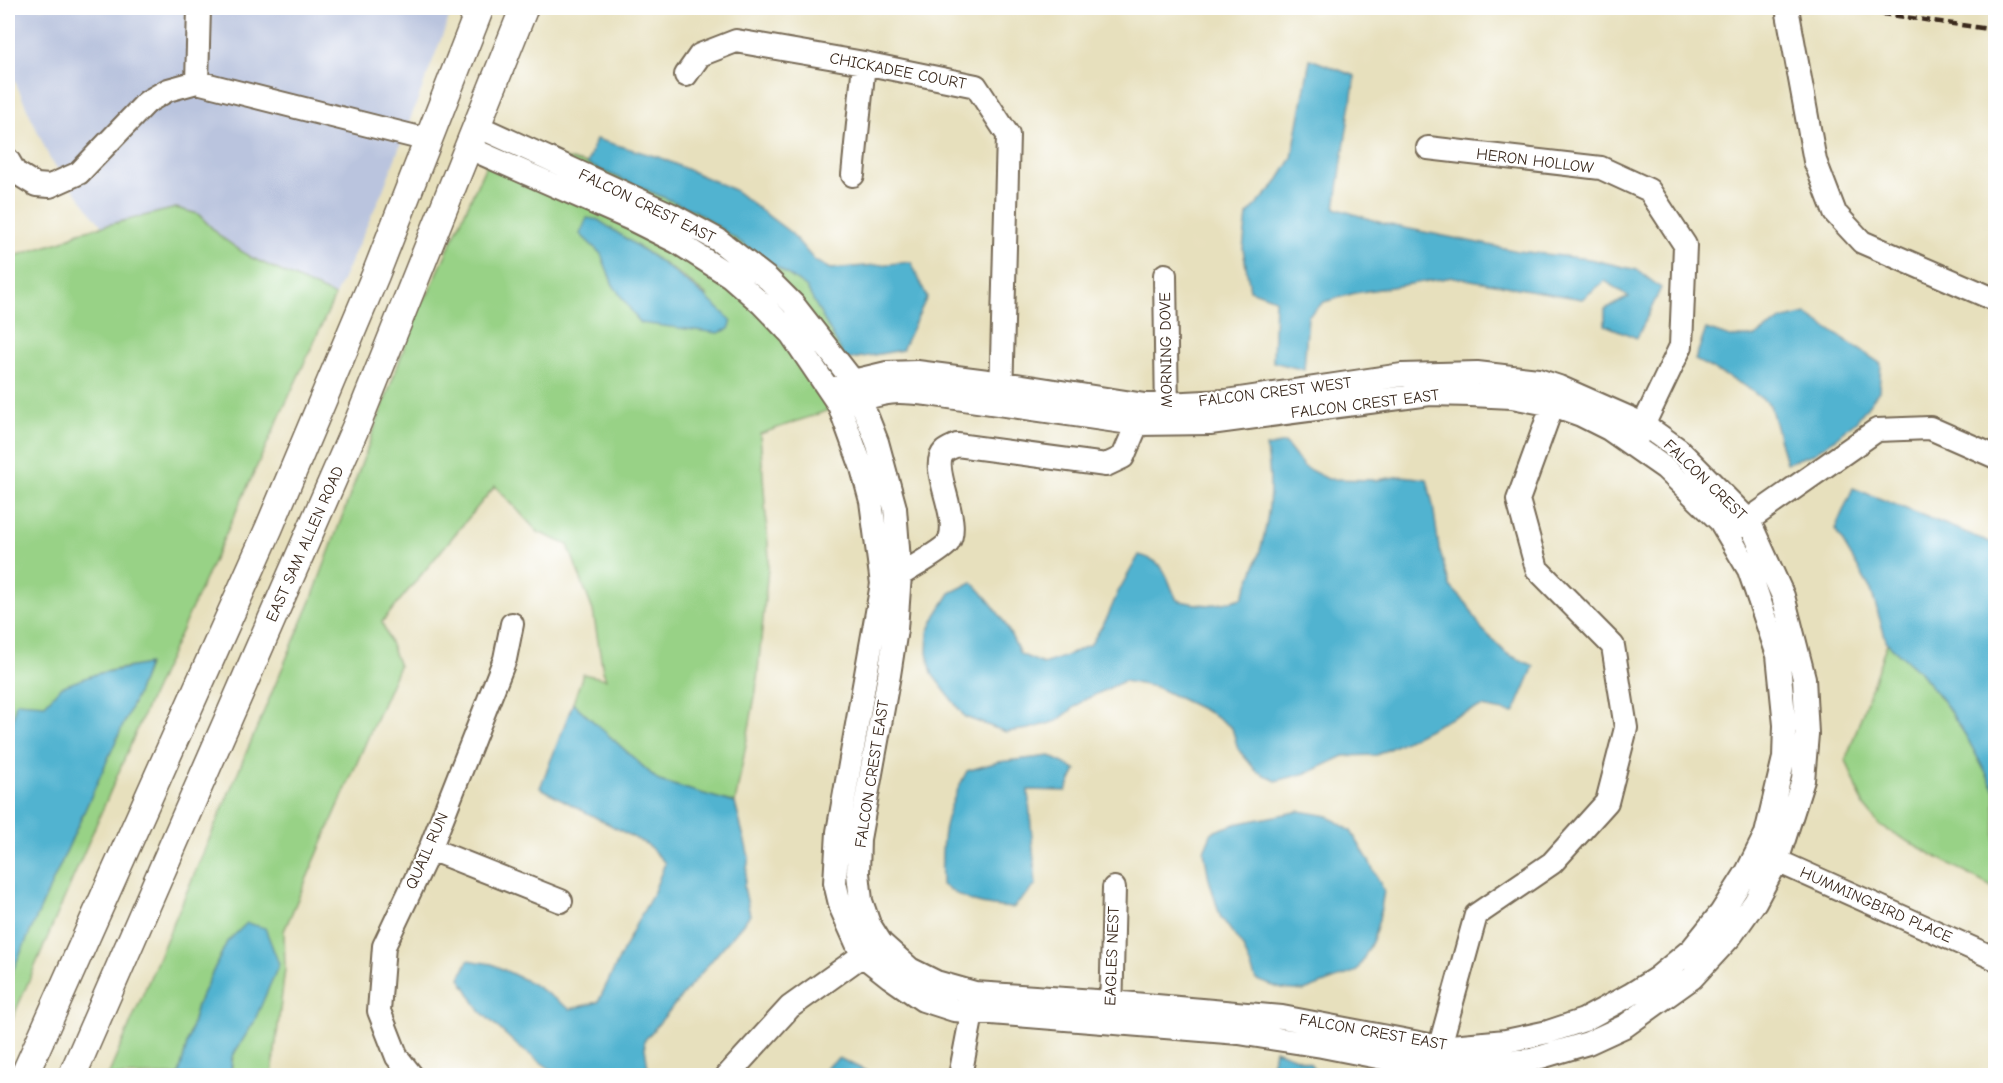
<svg xmlns="http://www.w3.org/2000/svg" width="2003" height="1083" viewBox="0 0 2003 1083" font-family="'Comic Neue',sans-serif">
  <style>
    .industrial { fill: #bac4de }
    .green { fill: #98d286; stroke: #6a7e52; stroke-width: 1.5; fill-rule: evenodd }
    .water { fill: #51b3d0; stroke: #466e77; stroke-width: 1.5 }
    .lines { fill: none; stroke-linecap: round; stroke-linejoin: round }
    .minor-casing { stroke: #776a56; stroke-width: 26 }
    .major-casing { stroke: #776a56; stroke-width: 30 }
    .minor { stroke: #fff; stroke-width: 22 }
    .major { stroke: #fff; stroke-width: 27 }
    .rail { stroke: #3b2a1e; stroke-width: 4.5; stroke-dasharray: 9 4.5; stroke-linecap: butt }
    .labels { text-anchor: middle; dominant-baseline: central; stroke-width: 4.5; stroke-linejoin: round; paint-order: stroke }
    .street-label { font-size: 16px; fill: #3b2a1e; stroke: #fff }
  </style>
  <rect width="100%" height="100%" fill="#fff"/>
  <filter id="ink" filterUnits="userSpaceOnUse"><feTurbulence type="fractalNoise" baseFrequency=".0167" numOctaves="2"/><feDisplacementMap in="SourceGraphic" scale="12" xChannelSelector="R" yChannelSelector="G"/><feConvolveMatrix kernelMatrix="1 2 1 2 8 2 1 2 1" color-interpolation-filters="sRGB"/></filter>
  <filter id="wash" filterUnits="userSpaceOnUse"><feTurbulence type="fractalNoise" baseFrequency=".008" numOctaves="4" result="noise"/><feDisplacementMap in="SourceGraphic" scale="24" xChannelSelector="R" yChannelSelector="G"/><feGaussianBlur stdDeviation="1.35" result="paint"/><feColorMatrix in="noise" values="0 0 0 0 0 0 0 0 0 0 0 0 0 0 0 0 0 1.4 0 .05"/><feComposite in="paint" operator="in"/></filter>
  <g filter="url(#wash)">
    <rect width="100%" height="100%" fill="#e7e0bd"/>
    <path class="industrial" d="M 8,8 L 453,8 L 383,190 L 335,296 L 250,257 L 221,237 L 198,214 L 176,208 L 102,226 L 50,159 L 8,66 Z"/>
    <path class="green" d="M 497,141 L 587,164 L 695,211 L 806,287 L 846,360 L 844,405 L 760,434 L 769,558 L 756,691 L 735,803 L 659,781 L 573,703 L 583,674 L 606,679 L 603,671 L 593,611 L 568,545 L 538,532 L 495,486 L 382,622 L 399,666 L 284,931 L 285,969 L 272,1075 L 233,1075 C 227,1055 243,1039 254,1022 L 227,942 L 197,1005 L 179,1075 L 108,1076 L 311,601 L 421,302 L 428,294 ZM 598,220 L 681,275 L 707,296 L 613,285 L 601,254 Z
      M 176,208 L 198,214 L 221,237 L 250,257 L 335,296 L 151,697 L 8,1029 L 8,981 L 137,694 L 148,665 C 132,667 113,669 97,674 C 77,680 14,725 8,745 L 8,258 L 63,241 L 79,232 Z
      M 1887,643 L 1920,672 L 1946,705 L 1966,736 L 1995,790 L 1995,889 L 1880,826 L 1864,806 L 1846,760 Z"/>
    <path class="water" d="M 1310,59 L 1355,76 L 1335,208 L 1385,224 L 1518,251 L 1589,259 L 1637,270 L 1661,288 L 1637,338 L 1605,325 L 1605,309 L 1629,297 L 1605,281 L 1582,299 L 1453,277 L 1355,293 L 1324,302 L 1308,316 L 1304,370 L 1273,362 L 1275,299 L 1250,290 L 1243,249 L 1247,215 L 1276,184 L 1292,158 Z
      M 596,139 L 661,158 L 734,190 L 791,233 L 815,261 L 830,269 L 911,262 L 927,297 L 902,350 L 846,360 L 806,287 L 695,211 L 587,164 Z
      M 587,218 L 598,220 C 646,252 690,280 732,321 L 729,329 L 718,333 L 640,323 L 613,285 L 601,254 L 580,234 Z
      M 1806,314 L 1881,364 L 1879,391 L 1857,420 L 1837,437 L 1813,454 L 1786,463 L 1770,405 L 1745,386 L 1695,360 L 1706,329 L 1730,337 L 1755,337 L 1781,320 Z
      M 1285,443 L 1304,467 L 1328,479 L 1377,480 L 1402,476 L 1427,479 L 1433,505 L 1439,548 L 1450,586 L 1467,604 L 1481,628 L 1507,654 L 1534,666 L 1514,713 L 1482,707 L 1455,716 L 1377,755 L 1344,756 L 1310,772 L 1276,781 L 1256,771 L 1238,749 L 1232,728 L 1212,714 L 1156,687 L 1124,681 L 1084,700 L 1057,721 L 1029,729 L 1006,732 L 965,717 L 932,674 L 927,652 L 928,632 L 936,615 L 950,593 L 972,582 C 996,606 1006,623 1020,654 L 1043,664 L 1066,656 L 1091,644 L 1107,618 L 1118,592 L 1139,555 C 1168,562 1165,577 1177,600 C 1203,607 1217,606 1242,598 C 1264,550 1277,500 1266,447 Z
      M 1853,488 L 1995,544 L 1995,790 L 1966,736 L 1946,705 L 1920,672 L 1887,643 L 1871,590 L 1835,529 Z
      M 148,664 L 137,694 L 8,981 L 8,745 L 16,702 L 45,704 L 61,687 L 96,674 Z
      M 573,703 L 659,781 L 735,803 L 749,857 L 744,887 L 750,915 L 644,1041 L 649,1075 L 559,1075 L 519,1047 L 480,1011 L 460,978 L 468,960 L 492,964 L 531,983 L 570,1009 L 598,1002 L 637,922 L 653,894 L 665,863 L 648,845 L 540,788 Z
      M 1050,756 L 1076,770 L 1066,791 L 1028,790 L 1036,885 L 1013,908 C 981,906 969,903 942,885 C 940,836 944,814 967,771 L 998,762 Z
      M 1300,811 L 1328,816 L 1351,831 L 1368,859 L 1384,891 L 1379,919 L 1373,940 L 1357,971 L 1304,991 L 1282,989 L 1256,980 L 1243,947 L 1220,916 L 1209,879 L 1204,851 L 1212,832 L 1235,824 Z
      M 247,923 L 265,928 L 279,964 L 254,1022 L 232,1057 L 231,1069 L 233,1075 L 179,1075 L 197,1005 L 227,942 Z
      M 1275,1050 L 1310,1063 L 1318,1075 L 1270,1076 Z
      M 839,1058 L 874,1075 L 821,1075 L 826,1067 Z"/>
  </g>
  <g filter="url(#ink)">
    <g class="lines">
      <defs>
        <path id="minor" d="M 1787,8 L 1815,161 L 1835,213 L 1862,242 L 1996,300
          M 686,75 L 700,55 L 736,41 L 864,63 L 976,86 L 1008,135 L 1001,397
          M 197,82 L 199,8
          M 477,126 L 670,214 L 718,240 L 768,279 L 793,304 L 853,381 L 877,442 L 895,508 L 900,575 L 896,629 L 889,675 L 859,839 L 858,873 L 861,901 L 869,924 L 881,943 L 910,969 L 936,982 L 975,993 L 1111,1002 L 1282,1017 L 1440,1047 L 1506,1041 L 1548,1032 L 1584,1020 L 1630,995 L 1657,978 L 1692,949 L 1721,913 L 1747,872 L 1766,834 L 1784,758 L 1785,725 L 1778,655 L 1749,570 L 1720,521 L 1665,468 L 1609,429 L 1581,415 L 1553,405 L 1512,397 L 1471,395 L 1430,394 L 1210,423 L 1137,424 L 928,394 C 918,393 909,392 899,392 C 880,392 858,401 839,405
          M 467,147 L 631,219 L 677,242 L 730,276 L 762,304 L 791,334 L 839,405 L 862,468 L 871,501 L 882,584 L 838,832 L 835,883 L 841,908 L 862,955 L 890,977 L 923,1000 L 954,1010 L 1239,1033 L 1322,1046 L 1434,1068 L 1531,1060 L 1588,1043 L 1625,1026 L 1692,978 L 1730,937 L 1755,902 L 1777,861 L 1803,780 L 1807,734 L 1804,678 L 1783,596 L 1749,521 L 1678,449 L 1643,424 L 1559,387 L 1538,380 L 1477,373 L 1402,375 L 1226,401 L 1145,405 L 1003,383 L 917,372 L 887,373 L 853,381 L 830,390
          M 1428,148 L 1601,168 L 1649,190 L 1685,245 L 1681,346 L 1637,438
          M 8,160 L 15,172 L 36,185 L 50,186 L 79,173 L 147,102 L 168,90 L 197,82 L 428,140
          M 853,175 L 864,63
          M 1165,275 L 1167,416
          M 1737,528 L 1877,430 L 1930,428 L 1996,457
          M 889,581 C 900,575 942,551 948,543 C 963,520 928,468 944,452 C 947,449 953,447 957,445 L 1106,465 L 1123,457 L 1143,410
          M 430,849 L 561,901
          M 1764,855 L 1996,959
          M 1111,1016 L 1114,888
          M 1436,1060 L 1476,915 L 1552,863 L 1607,802 L 1626,728 L 1613,646 L 1537,569 L 1518,500 L 1557,393
          M 412,1076 L 397,1057 L 379,1011 L 384,946 L 430,849 L 505,659 L 512,624
          M 727,1076 L 790,1007 L 874,947
          M 960,1076 L 975,998"/>
        <path id="major" d="M 24,1076 L 269,528 L 375,276 L 480,8
          M 72,1076 L 358,422 L 524,8"/>
      </defs>
      <use href="#minor" class="minor-casing"/>
      <use href="#major" class="major-casing"/>
      <use href="#minor" class="minor"/>
      <use href="#major" class="major"/>
      <path class="rail" d="M 1841,8 L 1996,30"/>
    </g>
  </g>
  <g class="labels">
    <g class="street-label">
      <text transform="translate(898 71) rotate(11)">CHICKADEE COURT</text>
      <text transform="translate(1535 161) rotate(7)">HERON HOLLOW</text>
      <text transform="translate(647 206) rotate(26)">FALCON CREST EAST</text>
      <text transform="translate(1166 350) rotate(-91)">MORNING DOVE</text>
      <text transform="translate(1275 392) rotate(-7)">FALCON CREST WEST</text>
      <text transform="translate(1365 404) rotate(-7)">FALCON CREST EAST</text>
      <text transform="translate(1705 480) rotate(44)">FALCON CREST</text>
      <text transform="translate(305 544) rotate(-66)">EAST SAM ALLEN ROAD</text>
      <text transform="translate(872 774) rotate(-81)">FALCON CREST EAST</text>
      <text transform="translate(427 851) rotate(-66)">QUAIL RUN</text>
      <text transform="translate(1876 905) rotate(24)">HUMMINGBIRD PLACE</text>
      <text transform="translate(1112 956) rotate(-88)">EAGLES NEST</text>
      <text transform="translate(1373 1032) rotate(10)">FALCON CREST EAST</text>
    </g>
  </g>
  <rect width="2003" height="1083" fill="none" stroke="#fff" stroke-width="30"/>
</svg>
